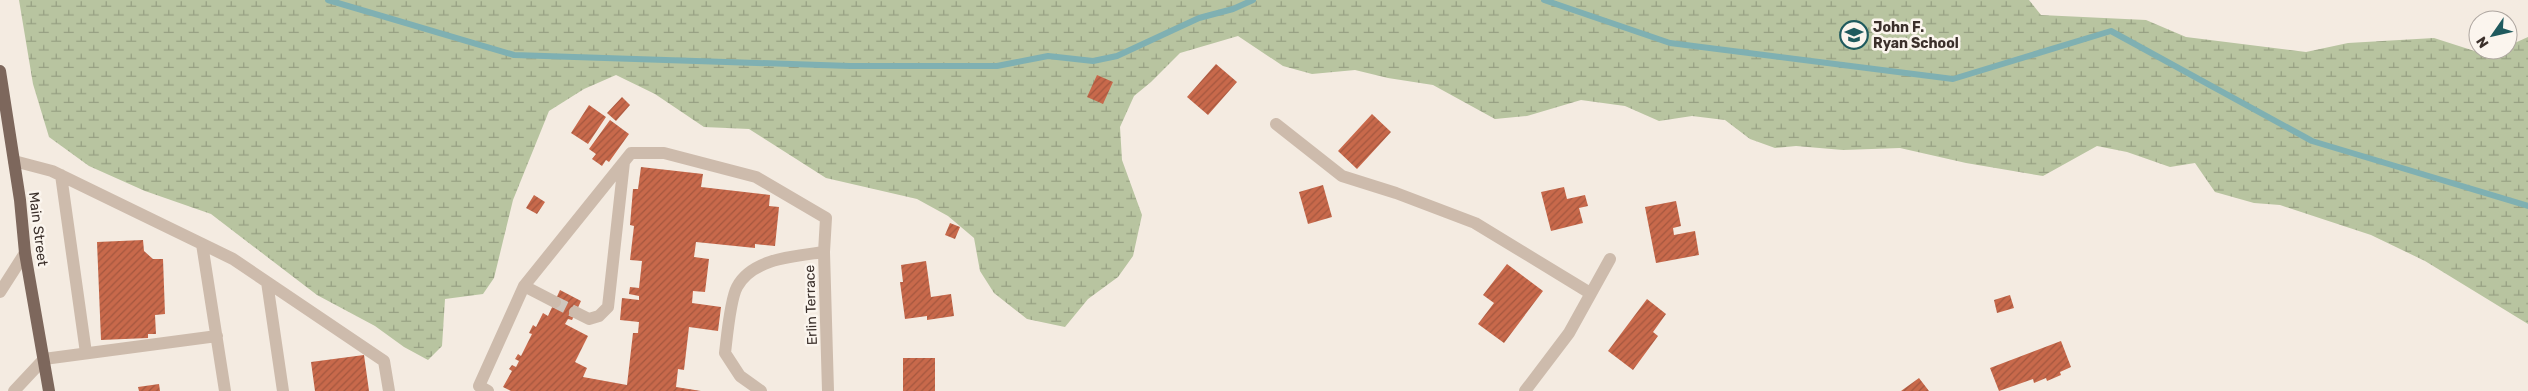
<svg xmlns="http://www.w3.org/2000/svg" width="2528" height="391" viewBox="0 0 2528 391" font-family="Rubik,sans-serif">
  <style>
    .wetland { fill: url(#wetland-marsh) }
    .lines { fill: none; stroke-linecap: round; stroke-linejoin: round }
    .stream { stroke: #7fb0b2; stroke-width: 6 }
    .building { fill: url(#building-hatch) }
    .minor-tunnel { stroke: #cfc6bd; stroke-width: 12; stroke-dasharray: 12 6; stroke-linecap: butt }
    .minor { stroke: #cdbbac; stroke-width: 12 }
    .major { stroke: #7d675c; stroke-width: 12 }
    .labels { text-anchor: middle; dominant-baseline: central; stroke-width: 5; stroke-linejoin: round; paint-order: stroke }
    .poi-label { font-size: 14px; font-weight: bold; fill: #3b302b; stroke: #fbf5ee; text-anchor: start }
    .street-label { font-size: 14px; fill: #3b302b; stroke: #fbf5ee }
  </style>
  <defs>
    <pattern id="wetland-marsh" width="20" height="14" patternUnits="userSpaceOnUse" patternTransform="scale(1.25)"><rect width="20" height="14" fill="#b8c4a0"/><path d="M1 5h8M5 5V1M11 12h8M15 12V8" fill="none" stroke="#97a083"/></pattern>
    <pattern id="building-hatch" width="6" height="6" patternUnits="userSpaceOnUse" patternTransform="scale(1.25)"><rect width="6" height="6" fill="#c8694b"/><path d="M-1 1l2-2M0 6l6-6M5 7l2-2" fill="none" stroke="#a4573f"/></pattern>
  </defs>
  <rect width="100%" height="100%" fill="#f4ebe1"/>
  <path class="wetland" d="M 19,0 L 2029,0 L 2041,15 L 2146,20 L 2186,37 L 2306,52 L 2348,43 L 2434,38 L 2487,55 L 2499,50 L 2508,50 L 2508,46 L 2528,37 L 2528,324 L 2425,261 L 2371,235 L 2280,205 L 2254,203 L 2215,192 L 2195,163 L 2170,167 L 2127,152 L 2097,146 L 2043,176 L 1966,163 L 1900,148 L 1843,150 L 1796,146 L 1775,148 L 1750,139 L 1725,120 L 1692,116 L 1659,121 L 1625,106 L 1581,100 L 1527,116 L 1495,119 L 1433,85 L 1388,78 L 1355,70 L 1312,74 L 1283,66 L 1238,36 L 1180,53 L 1151,82 L 1134,96 L 1120,127 L 1122,160 L 1142,215 L 1133,256 L 1118,277 L 1088,299 L 1065,327 L 1027,319 L 994,293 L 980,271 L 974,238 L 948,216 L 917,199 L 826,178 L 749,129 L 704,127 L 655,94 L 616,75 L 584,89 L 549,111 L 513,200 L 494,278 L 483,294 L 445,299 L 442,346 L 428,360 L 404,347 L 375,326 L 317,295 L 211,214 L 145,191 L 89,166 L 49,137 L 33,84 Z"/>
  <g class="lines">
    <path class="stream" d="M 328,0 L 514,55 L 850,66 L 997,66 L 1048,56 L 1093,61 L 1117,56 L 1199,18 L 1233,9 L 1253,0
      M 1544,0 L 1670,43 L 1953,79 L 2111,31 L 2312,141 L 2528,206"/>
  </g>
  <path class="building" d="M 1216,64 L 1237,82 L 1208,115 L 1187,97 Z
    M 1097,75 L 1113,82 L 1103,104 L 1087,97 Z
    M 622,97 L 630,105 L 616,121 L 607,113 Z
    M 589,105 L 606,117 L 588,144 L 571,133 Z
    M 1372,114 L 1391,132 L 1357,169 L 1338,151 Z
    M 610,120 L 629,134 L 609,162 L 606,160 L 602,166 L 592,159 L 596,154 L 589,149 Z
    M 641,167 L 703,174 L 701,187 L 770,195 L 769,206 L 779,207 L 775,246 L 755,244 L 755,248 L 696,242 L 694,257 L 709,259 L 705,292 L 693,291 L 692,303 L 721,307 L 718,331 L 689,327 L 684,370 L 678,369 L 676,387 L 701,391 L 511,391 L 503,387 L 512,371 L 509,369 L 512,365 L 516,367 L 519,361 L 515,359 L 518,354 L 521,356 L 532,334 L 529,333 L 533,325 L 536,327 L 543,313 L 548,316 L 560,290 L 581,301 L 572,320 L 568,319 L 565,324 L 588,336 L 575,362 L 587,368 L 583,377 L 627,385 L 633,333 L 638,333 L 639,322 L 620,320 L 622,298 L 639,300 L 639,296 L 629,294 L 630,287 L 639,288 L 642,261 L 630,260 L 634,226 L 630,225 L 633,189 L 638,189 Z
    M 1323,185 L 1332,217 L 1308,224 L 1299,192 Z
    M 1564,187 L 1567,199 L 1585,195 L 1588,206 L 1579,208 L 1583,223 L 1551,231 L 1541,192 Z
    M 534,195 L 545,202 L 537,214 L 526,208 Z
    M 1676,201 L 1681,226 L 1673,228 L 1674,235 L 1695,231 L 1699,255 L 1656,263 L 1645,207 Z
    M 950,223 L 960,227 L 955,239 L 945,235 Z
    M 143,240 L 144,251 L 153,259 L 163,259 L 165,314 L 155,315 L 156,334 L 148,334 L 148,338 L 101,340 L 97,242 Z
    M 926,261 L 931,297 L 951,294 L 954,316 L 927,320 L 927,316 L 905,319 L 900,282 L 903,282 L 901,265 Z
    M 1507,264 L 1543,291 L 1504,343 L 1478,324 L 1494,303 L 1483,295 Z
    M 2010,295 L 2014,308 L 1997,313 L 1994,300 Z
    M 1647,299 L 1666,314 L 1653,332 L 1658,336 L 1633,370 L 1608,351 Z
    M 2061,341 L 2071,367 L 2060,372 L 2061,375 L 2047,381 L 2046,378 L 2034,383 L 2033,379 L 1999,391 L 1990,368 Z
    M 364,355 L 369,391 L 315,391 L 311,362 Z
    M 903,358 L 935,358 L 935,391 L 903,391 Z
    M 1919,378 L 1929,391 L 1901,391 Z
    M 159,384 L 160,391 L 139,391 L 138,387 Z"/>
  <g class="lines">
    <path class="minor-tunnel" d="M 555,302 L 575,312"/>
    <path class="minor" d="M 1276,124 L 1342,176 L 1396,193 L 1475,223 L 1590,293
      M 14,161 L 52,171 L 233,259 L 384,361 L 389,391
      M 61,175 L 86,353
      M 202,244 L 225,391
      M 267,282 L 283,391
      M 524,286 L 555,302
      M 0,292 L 25,253
      M 575,312 L 589,319 L 599,316 L 608,307 L 624,162
      M 14,391 L 44,359 L 217,336
      M 488,391 L 479,386 L 524,286 L 631,153 L 664,153 L 756,177 L 826,218 L 824,252 L 828,391
      M 761,391 L 740,376 L 725,353 C 727,337 730,300 737,287 C 752,258 796,256 824,252
      M 1525,391 L 1569,333 L 1610,259"/>
    <path class="major" d="M 0,71 L 20,200 L 25,253 L 49,391"/>
  </g>
  <defs>
    <symbol id="school-ring" viewBox="-11 -11 22 22"><circle r="9.5" fill="#fbf5ee" stroke="#1f5a5e" stroke-width="1.5"/><path d="M0-5L7-2L0 1L-7-2ZM-4 1L0 2.5L4 1V4Q0 6-4 4Z" fill="#1f5a5e"/></symbol>
  </defs>
  <g fill-rule="evenodd">
    <use href="#school-ring" x="1838" y="19" width="32" height="32"/>
  </g>
  <g class="labels">
    <g class="poi-label">
      <text x="1873" y="27">John F.<tspan x="1873" dy="16">Ryan School</tspan></text>
    </g>
    <g class="street-label">
      <text transform="translate(38 229) rotate(83)">Main Street</text>
      <text transform="translate(811 305) rotate(-92)">Erlin Terrace</text>
    </g>
  </g>
  <g transform="translate(2493 35) rotate(236)"><circle r="24" fill="#fbf5ee" stroke="#aea6a0"/>
  <path d="M0-4L9 19L0 12L-9 19Z" fill="#1f5a5e"/>
  <text y="-8" font-size="14" font-weight="bold" text-anchor="middle" fill="#3b302b">N</text>
  </g>
</svg>
